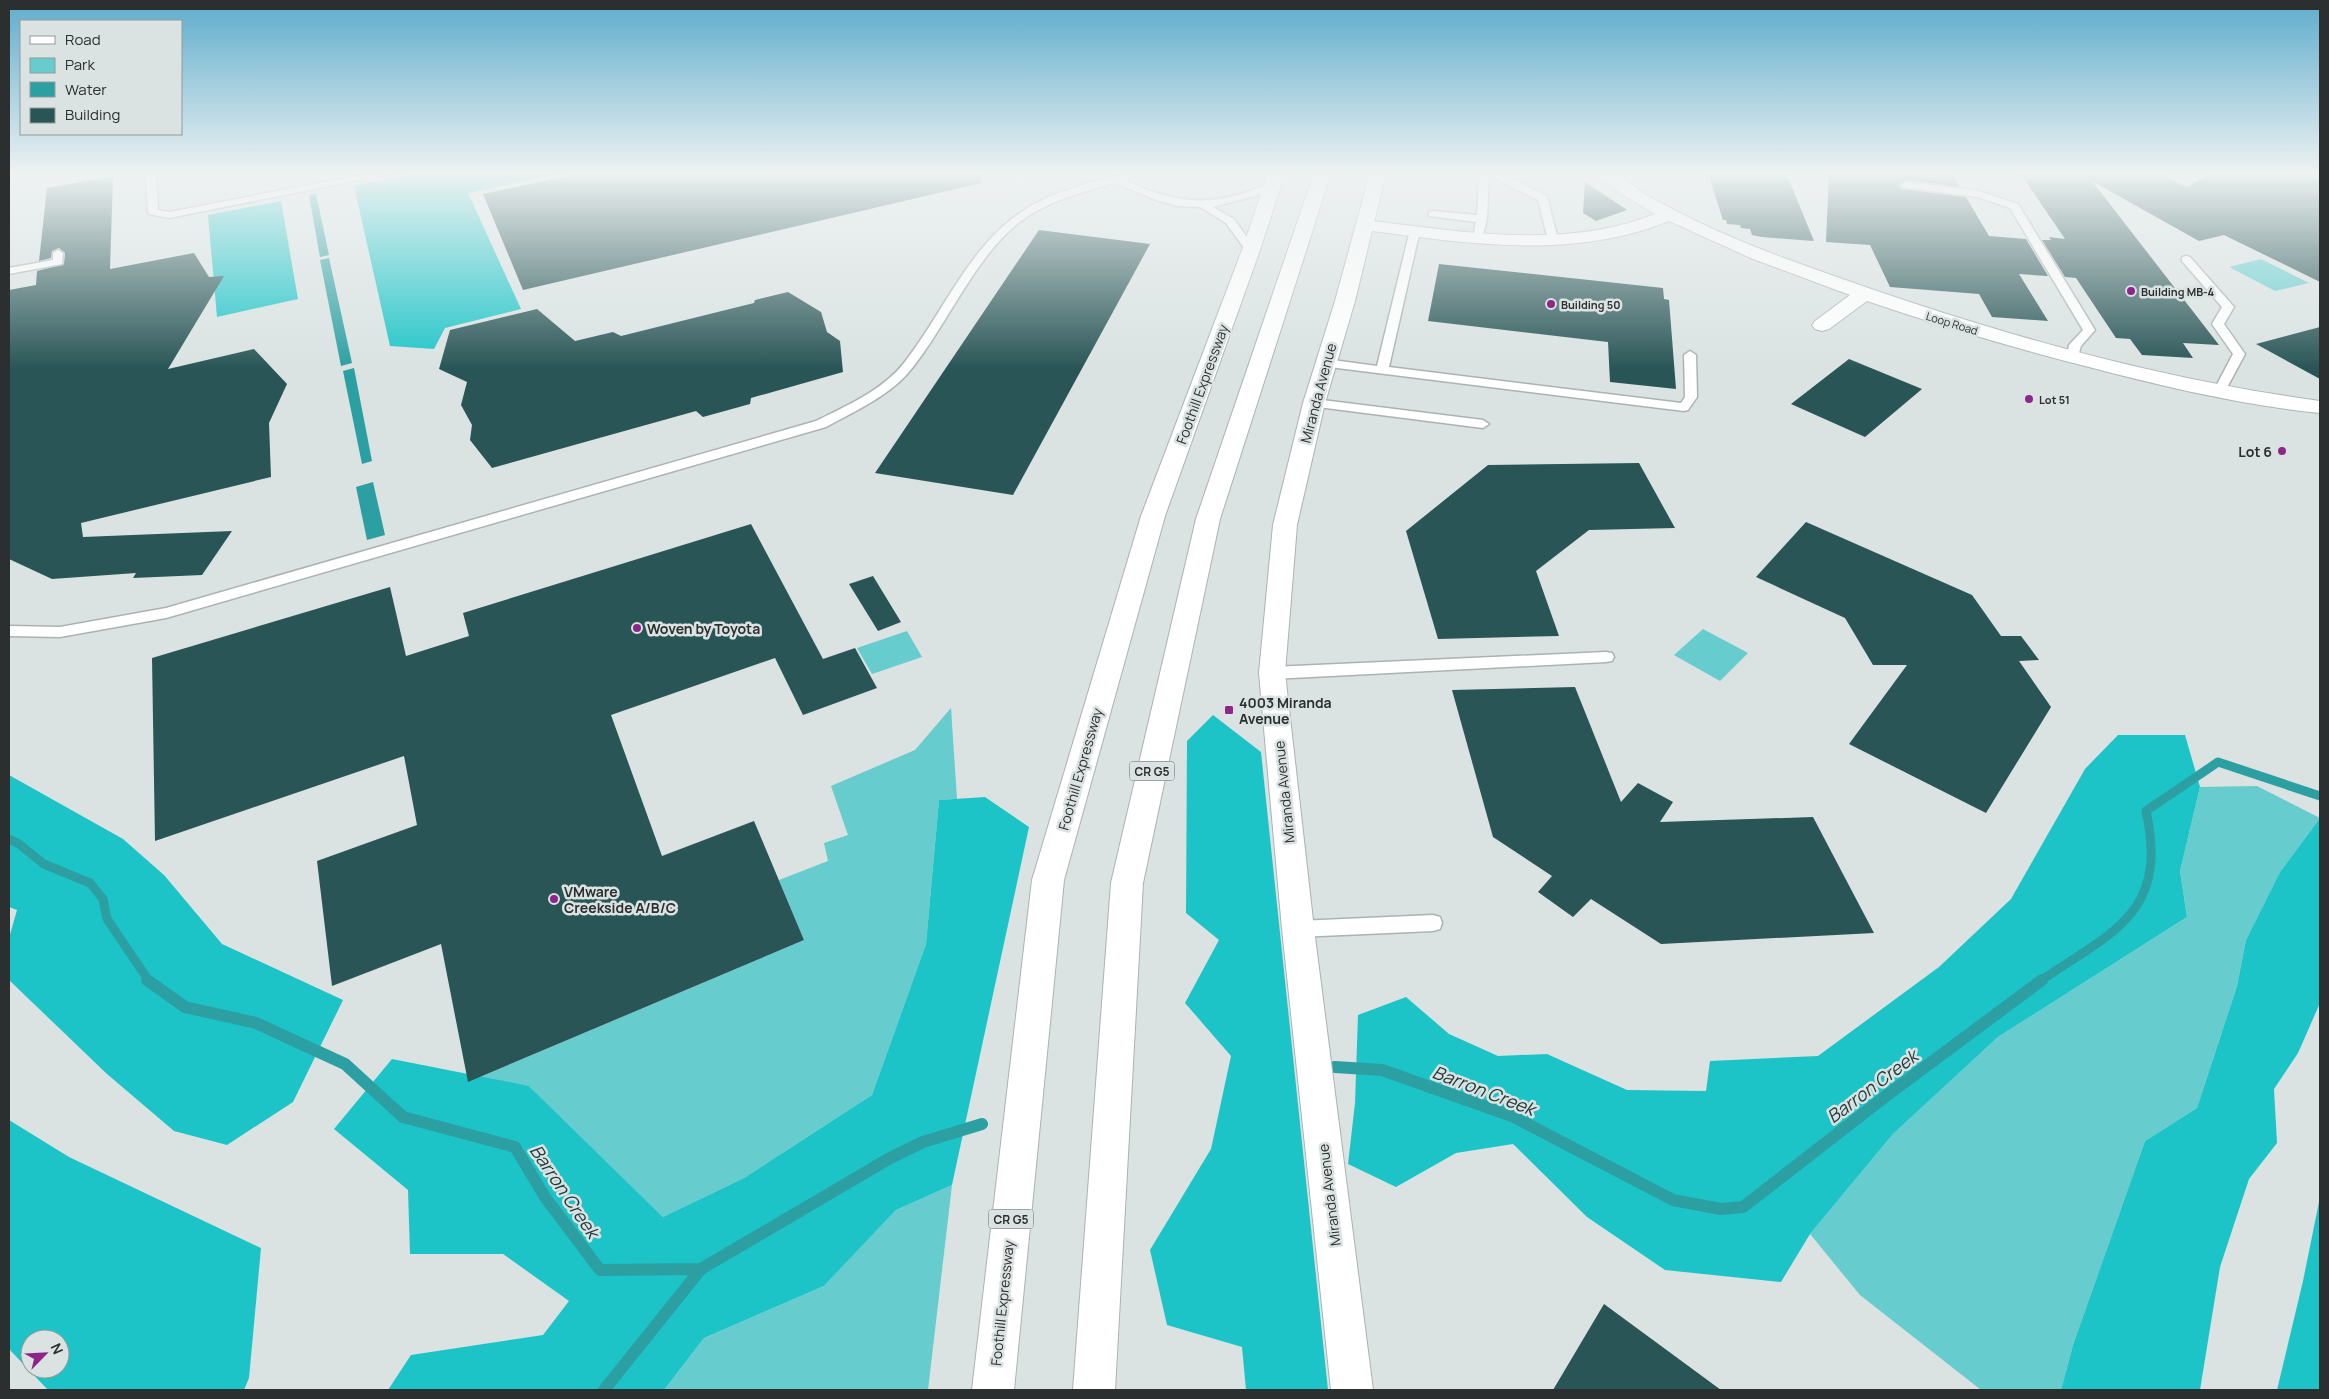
<svg xmlns="http://www.w3.org/2000/svg" width="2329" height="1399" viewBox="0 0 2329 1399" font-family="Manrope,sans-serif">
  <style>
    .green { fill: #67ccce }
    .forest { fill: #1dc4c7; fill-rule: evenodd }
    .water { fill: #2c9fa2 }
    .lines { fill: none; stroke-linecap: round; stroke-linejoin: round }
    .stream-far1 { stroke: #2c9fa2; stroke-width: 9 }
    .stream { stroke: #2c9fa2; stroke-width: 12 }
    .building { fill: #295556 }
    .lane-casing { stroke: #acb2b2; stroke-width: 3 }
    .street-casing { stroke: #acb2b2; stroke-width: 2 }
    .secondary-casing { stroke: #acb2b2; stroke-width: 2 }
    .highway-casing { stroke: #acb2b2; stroke-width: 2 }
    .lane { fill: #fff; fill-rule: evenodd }
    .street { fill: #fff; fill-rule: evenodd }
    .secondary { fill: #fff; fill-rule: evenodd }
    .highway { fill: #fff; fill-rule: evenodd }
    .poi-dot { fill: #8e2589; stroke: #dae2e2; stroke-width: 2 }
    .labels { text-anchor: middle; dominant-baseline: central; stroke-width: 5; stroke-linejoin: round; paint-order: stroke }
    .far-poi-label { font-size: 11px; font-weight: bold; fill: #2c2f2f; stroke: #dae2e2; text-anchor: start }
    .far-street-label { font-size: 11px; fill: #2c2f2f; stroke: #dae2e2 }
    .shield { fill: #dae2e2; stroke: #606565; stroke-width: 1 }
    .shield-label { font-size: 12px; font-weight: bold; fill: #2c2f2f }
    .street-label { font-size: 14px; fill: #2c2f2f; stroke: #dae2e2 }
    .poi-label { font-size: 14px; font-weight: bold; fill: #2c2f2f; stroke: #dae2e2; text-anchor: start }
    .near-water-label { font-size: 18px; font-style: italic; fill: #1e3737; stroke: #dae2e2 }
  </style>
  <rect width="100%" height="100%" fill="#dae2e2"/>
  <path class="green" d="M 2261,259 L 2309,283 L 2275,291 L 2229,267 Z
    M 1703,629 L 1748,653 L 1720,681 L 1674,655 Z
    M 907,631 L 922,657 L 872,674 L 857,648 Z
    M 951,708 L 957,799 L 939,800 L 926,944 L 872,1095 L 744,1178 L 663,1217 L 529,1086 L 468,1082 L 804,940 L 779,880 L 828,861 L 824,843 L 848,835 L 831,786 L 915,750 Z
    M 2257,786 L 2320,818 L 2280,872 L 2246,940 L 2237,986 L 2197,1108 L 2145,1141 L 2073,1345 L 2061,1390 L 1981,1390 L 1860,1295 L 1810,1234 L 1893,1134 L 1998,1037 L 2187,917 L 2180,871 L 2200,787 Z
    M 952,1185 L 928,1390 L 664,1390 L 704,1338 L 824,1286 L 896,1210 Z"/>
  <path class="forest" d="M 421,173 L 563,173 L 468,193 L 521,309 L 445,328 L 434,349 L 390,346 L 354,186 Z
    M 281,201 L 298,299 L 217,317 L 208,215 Z
    M 1213,715 L 1261,752 L 1328,1390 L 1246,1390 L 1242,1347 L 1167,1325 L 1150,1250 L 1211,1149 L 1231,1056 L 1185,1003 L 1219,940 L 1186,913 L 1187,741 Z
    M 2118,735 L 2185,735 L 2200,787 L 2180,871 L 2187,917 L 1998,1037 L 1893,1134 L 1810,1234 L 1781,1282 L 1665,1270 L 1587,1217 L 1513,1144 L 1456,1153 L 1396,1187 L 1348,1164 L 1355,1103 L 1358,1015 L 1406,997 L 1449,1034 L 1498,1056 L 1547,1054 L 1627,1090 L 1706,1091 L 1710,1061 L 1818,1056 L 1939,967 L 2011,899 L 2085,769 Z
    M 9,775 L 123,839 L 164,875 L 222,944 L 343,1000 L 293,1102 L 227,1145 L 174,1131 L 107,1074 L 9,980 L 9,938 L 17,910 L 9,907 Z
    M 985,797 L 1029,827 L 952,1185 L 896,1210 L 824,1286 L 704,1338 L 664,1390 L 388,1390 L 411,1355 L 543,1335 L 569,1301 L 503,1254 L 410,1254 L 408,1190 L 334,1129 L 392,1059 L 529,1086 L 663,1217 L 744,1178 L 872,1095 L 926,944 L 939,800 Z
    M 2320,818 L 2320,1003 L 2298,1053 L 2274,1089 L 2277,1143 L 2249,1179 L 2220,1267 L 2200,1390 L 2061,1390 L 2073,1345 L 2145,1141 L 2197,1108 L 2237,986 L 2246,940 L 2280,872 Z
    M 9,1120 L 69,1157 L 261,1248 L 249,1378 L 244,1390 L 48,1390 L 9,1349 ZM 30,1339 L 60,1339 L 60,1369 L 30,1369 Z
    M 2320,1197 L 2320,1390 L 2277,1390 L 2303,1281 Z"/>
  <path class="water" d="M 316,194 L 329,255 L 320,257 L 309,195 Z
    M 329,258 L 352,363 L 341,366 L 320,260 Z
    M 354,368 L 372,461 L 362,464 L 343,371 Z
    M 373,482 L 385,535 L 367,540 L 356,487 Z"/>
  <g class="lines">
    <path class="stream-far1" d="M 9,839 L 19,844 L 44,864 L 90,883 L 103,899 L 107,919 L 149,981
      M 2040,981 C 2112,932 2169,914 2146,811 L 2218,762 L 2320,796"/>
    <path class="stream" d="M 147,980 L 185,1007 L 256,1023 L 345,1064 L 403,1117 L 515,1147 L 545,1197 L 600,1270 L 701,1269 L 890,1158 L 923,1142 L 982,1124
      M 1335,1067 L 1382,1070 L 1512,1116 L 1673,1200 L 1721,1209 L 1743,1207 L 1886,1096 L 2042,980
      M 604,1390 L 701,1269"/>
  </g>
  <path class="building" d="M 582,173 L 980,173 L 981,183 L 523,290 L 483,194 Z
    M 1708,173 L 1786,173 L 1814,241 L 1762,237 L 1752,235 L 1750,229 L 1741,228 L 1740,225 L 1727,224 L 1726,220 L 1723,220 Z
    M 1829,173 L 1951,173 L 1959,187 L 1906,180 L 1899,186 L 1902,189 L 1966,197 L 1989,236 L 2026,239 L 2048,276 L 2019,274 L 2048,321 L 1992,317 L 1979,294 L 1890,287 L 1870,245 L 1826,242 Z
    M 2020,173 L 2158,173 L 2187,187 L 2212,173 L 2320,173 L 2320,282 L 2224,235 L 2199,241 L 2092,181 L 2219,345 L 2183,343 L 2193,358 L 2142,355 L 2130,339 L 2116,338 L 2076,278 L 2065,277 L 2042,240 L 2051,240 L 2049,237 L 2065,239 Z
    M 113,176 L 110,269 L 194,253 L 209,277 L 224,276 L 168,369 L 254,349 L 287,384 L 269,423 L 271,477 L 81,523 L 83,537 L 232,531 L 202,575 L 133,578 L 136,573 L 52,579 L 9,559 L 9,290 L 36,285 L 37,271 L 64,264 L 65,253 L 59,248 L 52,251 L 51,258 L 39,261 L 47,188 Z
    M 1585,182 L 1627,210 L 1596,221 L 1583,213 Z
    M 1039,230 L 1150,244 L 1013,495 L 875,473 Z
    M 1439,264 L 1663,288 L 1664,299 L 1669,300 L 1676,389 L 1610,382 L 1608,342 L 1428,321 Z
    M 788,292 L 821,312 L 827,332 L 840,341 L 843,372 L 751,398 L 750,404 L 703,417 L 696,411 L 492,468 L 470,440 L 472,425 L 461,405 L 467,382 L 439,369 L 450,330 L 537,309 L 575,341 L 613,332 L 621,336 L 754,303 L 755,300 Z
    M 2320,327 L 2320,379 L 2256,344 Z
    M 1849,359 L 1922,389 L 1865,437 L 1791,404 Z
    M 1639,463 L 1675,528 L 1589,530 L 1536,571 L 1559,636 L 1438,639 L 1406,531 L 1488,465 Z
    M 1806,522 L 1972,595 L 2001,636 L 2021,636 L 2039,660 L 2019,661 L 2051,707 L 1986,813 L 1849,744 L 1907,665 L 1873,665 L 1845,618 L 1756,577 Z
    M 751,524 L 823,659 L 855,648 L 877,688 L 803,715 L 775,658 L 611,715 L 662,856 L 754,821 L 804,940 L 468,1082 L 441,944 L 332,986 L 317,861 L 417,825 L 404,756 L 155,841 L 152,658 L 390,587 L 406,656 L 469,636 L 463,613 Z
    M 873,576 L 901,622 L 878,631 L 849,584 Z
    M 1575,687 L 1621,802 L 1638,783 L 1673,802 L 1660,822 L 1813,817 L 1874,933 L 1661,944 L 1591,899 L 1573,917 L 1538,892 L 1552,876 L 1493,837 L 1452,690 Z
    M 1604,1304 L 1721,1390 L 1553,1390 Z"/>
  <g class="lines">
    <defs>
      <path id="lane" d="M 153,173 L 156,176 L 158,210 L 169,212 L 371,173 L 394,173 L 169,218 L 149,214 L 148,212 L 146,176 Z
        M 1125,173 L 1142,173 L 1125,180 C 1159,196 1191,206 1229,197 C 1244,194 1258,187 1273,183 L 1278,186 L 1255,196 L 1213,207 L 1234,219 L 1256,250 L 1251,253 L 1247,252 L 1226,223 L 1200,207 L 1178,206 L 1156,200 L 1115,183 C 1083,192 1048,201 1021,221 C 976,255 948,323 913,367 C 892,395 855,411 826,427 L 166,618 L 60,637 L 9,636 L 9,626 L 60,627 L 166,608 L 816,421 C 846,406 883,390 904,363 C 941,316 965,255 1013,218 C 1044,193 1087,184 1125,173 Z
        M 1479,173 L 1500,173 L 1547,196 L 1558,240 L 1557,242 L 1553,243 L 1548,240 L 1538,200 L 1489,176 L 1487,219 L 1482,239 L 1478,240 L 1473,237 L 1476,222 L 1429,216 L 1429,212 L 1433,211 L 1477,215 Z
        M 1906,182 L 1979,191 L 2018,204 L 2095,330 L 2081,346 L 2077,360 L 2073,361 L 2067,357 L 2069,345 L 2083,330 L 2010,208 L 1977,197 L 1902,187 L 1901,185 Z
        M 1415,227 L 1420,230 L 1389,367 L 1681,403 L 1685,397 L 1684,355 L 1690,351 L 1696,355 L 1697,397 L 1688,410 L 1684,411 L 1321,366 L 1319,363 L 1325,359 L 1377,366 L 1410,230 Z
        M 58,250 L 63,253 L 62,264 L 9,274 L 9,268 L 53,260 L 53,253 Z
        M 2186,256 L 2190,257 L 2234,307 L 2224,324 L 2245,354 L 2223,395 L 2219,396 L 2213,392 L 2233,354 L 2212,324 L 2222,307 L 2182,261 L 2182,257 Z
        M 1314,399 L 1483,420 L 1489,424 L 1483,428 L 1310,406 L 1308,403 L 1310,400 Z
        M 1606,652 L 1612,653 L 1614,657 L 1612,661 L 1606,662 L 1272,679 L 1266,677 L 1264,673 L 1266,669 L 1272,667 Z
        M 1433,915 L 1440,917 L 1442,923 L 1440,929 L 1433,931 L 1298,937 L 1291,935 L 1288,929 L 1291,923 L 1298,921 Z"/>
      <path id="street" d="M 1598,173 C 1603,173 1612,172 1617,174 C 1628,180 1637,190 1648,196 C 1691,220 1737,241 1784,258 C 1958,322 2136,376 2320,401 L 2320,413 C 2242,405 2165,387 2089,367 C 2014,348 1940,326 1867,301 L 1829,329 L 1822,331 L 1815,329 L 1812,325 L 1815,321 L 1850,295 L 1753,259 L 1669,221 C 1570,261 1466,243 1364,230 L 1358,229 L 1355,225 L 1358,221 L 1364,220 C 1460,231 1562,251 1655,214 L 1620,193 Z"/>
      <path id="secondary" d="M 1370,173 L 1386,173 L 1355,301 L 1325,403 L 1297,525 L 1285,673 L 1314,929 L 1373,1390 L 1331,1390 L 1282,929 L 1259,673 L 1273,525 L 1303,403 L 1335,301 Z"/>
      <path id="highway" d="M 1268,173 L 1285,173 L 1260,250 L 1165,516 L 1064,880 L 1014,1390 L 972,1390 L 1032,880 L 1141,516 L 1242,250 Z
        M 1314,173 L 1331,173 L 1220,519 L 1143,883 L 1115,1390 L 1073,1390 L 1111,883 L 1196,519 Z"/>
    </defs>
    <use href="#lane" class="lane-casing"/>
    <use href="#street" class="street-casing"/>
    <use href="#secondary" class="secondary-casing"/>
    <use href="#highway" class="highway-casing"/>
    <use href="#lane" class="lane"/>
    <use href="#street" class="street"/>
    <use href="#secondary" class="secondary"/>
    <use href="#highway" class="highway"/>
  </g>
  <linearGradient id="sky" x2="0" y2="1"><stop stop-color="#5daccc"/><stop offset="0.47" stop-color="#eef2f2"/><stop offset="1" stop-color="#eef2f2" stop-opacity="0"/></linearGradient>
  <rect width="2329" height="369" fill="url(#sky)"/>
  <g class="poi-dot">
    <circle cx="2131" cy="291" r="5"/>
    <circle cx="1551" cy="304" r="5"/>
    <circle cx="2029" cy="399" r="5"/>
    <circle cx="2282" cy="451" r="5"/>
    <circle cx="637" cy="628" r="5"/>
    <rect x="1224" y="705" width="10" height="10" rx="2.5"/>
    <circle cx="554" cy="899" r="5"/>
  </g>
  <g class="labels">
    <g class="far-poi-label">
      <text x="2141" y="291">Building MB-4</text>
      <text x="1561" y="304">Building 50</text>
      <text x="2039" y="399">Lot 51</text>
    </g>
    <g class="far-street-label">
      <text transform="translate(1952 323) rotate(17)">Loop Road</text>
    </g>
    <g class="shield">
      <rect x="1129.5" y="761.5" width="45" height="19" rx="4"/>
      <rect x="988.5" y="1209.5" width="45" height="19" rx="4"/>
    </g>
    <g class="shield-label">
      <text x="1152" y="771">CR G5</text>
      <text x="1011" y="1219">CR G5</text>
    </g>
    <g class="street-label">
      <text transform="translate(1202 384) rotate(-70)">Foothill Expressway</text>
      <text transform="translate(1318 393) rotate(-75)">Miranda Avenue</text>
      <text transform="translate(1080 769) rotate(-74)">Foothill Expressway</text>
      <text transform="translate(1284 792) rotate(-96)">Miranda Avenue</text>
      <text transform="translate(1329 1195) rotate(-97)">Miranda Avenue</text>
      <text transform="translate(1002 1303) rotate(-84)">Foothill Expressway</text>
    </g>
    <g class="poi-label">
      <text x="2272" y="451" text-anchor="end">Lot 6</text>
      <text x="647" y="628">Woven by Toyota</text>
      <text x="1239" y="702">4003 Miranda<tspan x="1239" dy="16">Avenue</tspan></text>
      <text x="564" y="891">VMware<tspan x="564" dy="16">Creekside A/B/C</tspan></text>
    </g>
    <g class="near-water-label">
      <text transform="translate(1872 1086) rotate(-37)">Barron Creek</text>
      <text transform="translate(1484 1090) rotate(21)">Barron Creek</text>
      <text transform="translate(565 1191) rotate(56)">Barron Creek</text>
    </g>
  </g>
  <rect width="2329" height="1399" fill="none" stroke="#2c2f2f" stroke-width="20"/>
  <rect x="20" y="20" width="162" height="115" fill="#dae2e2" stroke="#949a9a"/>
  <rect x="30" y="36" width="25" height="8" fill="#ffffff" stroke="#949a9a"/>
  <text x="65" y="45" font-size="15" fill="#2c2f2f">Road</text>
  <rect x="30" y="58" width="25" height="15" fill="#67ccce" stroke="#949a9a"/>
  <text x="65" y="70" font-size="15" fill="#2c2f2f">Park</text>
  <rect x="30" y="82" width="25" height="15" fill="#2c9fa2" stroke="#949a9a"/>
  <text x="65" y="95" font-size="15" fill="#2c2f2f">Water</text>
  <rect x="30" y="108" width="25" height="15" fill="#295556" stroke="#949a9a"/>
  <text x="65" y="120" font-size="15" fill="#2c2f2f">Building</text>
  <g transform="translate(45 1354) rotate(66)"><circle r="24" fill="#dae2e2" stroke="#949a9a"/>
  <path d="M0-4L9 19L0 12L-9 19Z" fill="#8e2589"/>
  <text y="-8" font-size="14" font-weight="bold" text-anchor="middle" fill="#2c2f2f">N</text>
  </g>
</svg>
